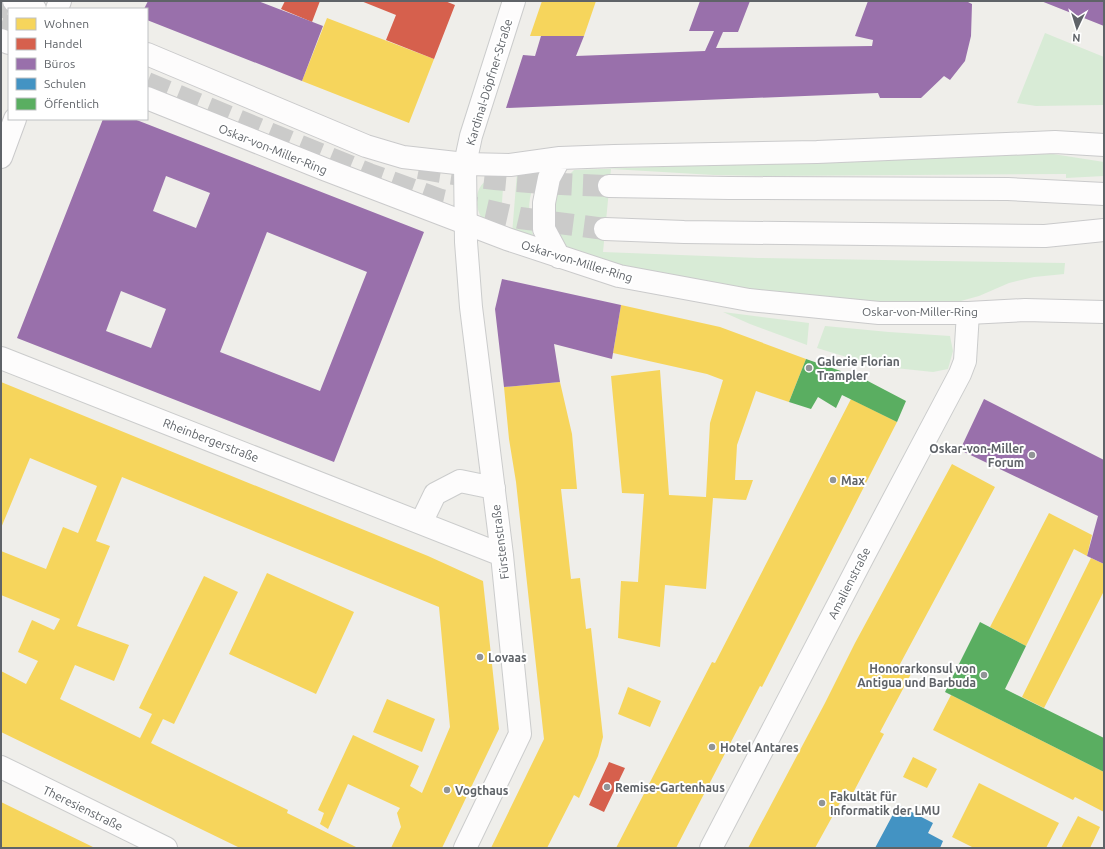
<svg xmlns="http://www.w3.org/2000/svg" width="1105" height="849" viewBox="0 0 1105 849" font-family="Ubuntu,sans-serif">
  <style>
    .green { fill: #d8ebd6 }
    .homes { fill: #f6d55c }
    .shops { fill: #d6604d }
    .offices { fill: #9970ab; fill-rule: evenodd }
    .schools { fill: #4393c3 }
    .public { fill: #5aae61 }
    .lines { fill: none; stroke-linecap: round; stroke-linejoin: round }
    .secondary-tunnel { stroke: #cbcbca; stroke-width: 22; stroke-dasharray: 22 11; stroke-linecap: butt }
    .street-casing { stroke: #cbcccc; stroke-width: 24 }
    .secondary-casing { stroke: #cacacb; stroke-width: 24 }
    .street { stroke: #fdfcfc; stroke-width: 22 }
    .secondary { stroke: #fdfcfc; stroke-width: 22 }
    .poi-dot { fill: #919496; stroke: #fff; stroke-width: 1.5 }
    .labels { text-anchor: middle; dominant-baseline: central; stroke-width: 4; stroke-linejoin: round; paint-order: stroke }
    .street-label { font-size: 12px; fill: #5f6368; stroke: #fff }
    .poi-label { font-size: 12px; font-weight: bold; fill: #5f6368; stroke: #fff; text-anchor: start }
  </style>
  <rect width="100%" height="100%" fill="#efeeea"/>
  <path class="green" d="M 1045,33 L 1104,57 L 1104,105 L 1036,106 L 1017,103 Z
    M 1053,154 L 1104,162 L 1104,176 L 1066,178 L 1066,174 L 765,176 L 714,175 L 611,169 L 603,252 L 758,258 L 1065,263 L 1064,274 L 1034,277 L 1009,283 L 979,296 L 950,304 L 874,306 L 777,296 L 623,267 L 582,255 L 566,246 L 554,228 L 553,205 L 556,188 L 574,170 L 962,155 Z
    M 541,171 C 540,177 535,182 533,188 C 526,205 530,222 534,239 L 512,234 L 517,173 Z
    M 504,174 L 500,230 C 492,226 484,222 480,215 C 478,211 477,206 477,202 C 476,184 488,177 504,174 Z
    M 723,312 L 809,323 L 807,345 L 750,324 Z
    M 825,326 L 889,332 L 950,336 L 953,351 L 948,369 L 933,372 L 876,366 L 817,348 Z"/>
  <path class="homes" d="M 542,1 L 596,1 L 584,36 L 530,36 Z
    M 327,18 L 434,59 L 409,123 L 302,81 Z
    M 621,305 L 720,327 L 806,359 L 789,402 L 756,391 L 737,445 L 735,480 L 753,480 L 746,500 L 713,498 L 706,589 L 665,585 L 660,647 L 618,638 L 621,581 L 638,582 L 644,494 L 622,493 L 611,376 L 660,370 L 669,495 L 706,497 L 710,423 L 723,380 L 707,374 L 613,353 Z
    M 1,382 L 428,556 L 483,581 L 499,729 L 442,848 L 391,848 L 401,827 L 397,813 L 400,808 L 348,784 L 328,829 L 320,824 L 324,813 L 318,810 L 353,735 L 419,766 L 410,786 L 422,793 L 450,727 L 439,607 L 122,477 L 96,541 L 110,546 L 77,626 L 129,645 L 114,681 L 75,665 L 60,699 L 140,738 L 152,714 L 139,708 L 204,576 L 238,592 L 174,724 L 163,719 L 151,743 L 288,810 L 287,813 L 358,848 L 240,848 L 1,732 L 1,671 L 26,684 L 38,661 L 18,652 L 32,620 L 54,630 L 60,619 L 1,595 L 1,551 L 46,569 L 63,527 L 78,533 L 97,486 L 30,458 L 1,528 Z
    M 560,382 L 572,434 L 577,489 L 561,489 L 571,579 L 580,578 L 586,629 L 591,628 L 603,737 L 598,756 L 579,798 L 574,795 L 547,848 L 491,848 L 544,739 L 516,482 L 509,439 L 504,387 Z
    M 851,399 L 897,422 L 762,687 L 760,686 L 676,848 L 616,848 L 712,662 L 715,663 Z
    M 952,464 L 995,487 L 899,666 L 912,672 L 880,732 L 884,734 L 853,793 L 847,790 L 815,848 L 748,848 L 825,703 L 855,643 Z
    M 1049,513 L 1092,535 L 1087,556 L 1074,549 L 1026,646 L 990,627 Z
    M 1091,558 L 1104,564 L 1104,591 L 1044,708 L 1022,697 Z
    M 267,573 L 354,612 L 316,694 L 229,654 Z
    M 628,687 L 661,701 L 650,727 L 618,714 Z
    M 951,695 L 1104,772 L 1104,812 L 1075,797 L 1073,800 L 933,730 Z
    M 387,699 L 435,719 L 422,752 L 373,732 Z
    M 913,757 L 937,769 L 927,788 L 903,777 Z
    M 979,783 L 1059,823 L 1046,848 L 974,848 L 952,837 Z
    M 1,802 L 95,848 L 1,848 Z
    M 1078,816 L 1100,827 L 1090,848 L 1061,848 Z"/>
  <path class="shops" d="M 285,1 L 320,1 L 312,22 L 281,9 Z
    M 361,1 L 445,1 L 455,5 L 434,59 L 386,40 L 396,15 Z
    M 609,762 L 625,768 L 604,812 L 589,805 Z"/>
  <path class="offices" d="M 148,1 L 258,1 L 323,26 L 302,81 L 147,20 L 147,9 L 144,9 Z
    M 700,1 L 750,1 L 738,32 L 723,32 L 716,48 L 872,46 L 873,40 L 855,36 L 868,1 L 966,1 L 972,4 L 971,36 L 965,61 L 950,80 L 944,76 L 921,98 L 880,98 L 878,93 L 506,108 L 523,55 L 535,56 L 541,36 L 584,36 L 576,56 L 705,51 L 714,31 L 689,31 Z
    M 1041,1 L 1104,1 L 1104,26 Z
    M 103,119 L 134,119 L 424,232 L 334,462 L 17,338 ZM 166,176 L 210,193 L 196,228 L 153,211 ZM 267,232 L 367,272 L 320,391 L 220,352 ZM 121,291 L 166,309 L 151,348 L 106,331 Z
    M 502,279 L 621,305 L 612,359 L 554,344 L 560,382 L 504,387 L 495,309 Z
    M 984,399 L 1104,460 L 1104,564 L 1087,556 L 1098,516 L 960,450 Z"/>
  <path class="schools" d="M 898,805 L 933,823 L 928,833 L 943,841 L 940,848 L 875,848 Z"/>
  <path class="public" d="M 806,359 L 864,379 L 906,401 L 897,422 L 842,395 L 836,408 L 818,397 L 811,409 L 789,402 Z
    M 980,622 L 1026,646 L 1005,689 L 1104,738 L 1104,772 L 945,692 Z"/>
  <g class="lines">
    <path class="secondary-tunnel" d="M 1,6 L 9,9
      M 1,24 L 9,27
      M 147,83 L 369,174 L 441,200 L 520,218 L 605,229
      M 419,168 C 482,180 545,184 609,186"/>
    <defs>
      <path id="street" d="M 1,358 L 502,555
        M 421,523 L 435,494 L 460,481 L 494,488
        M 1,767 L 166,848
        M 465,848 L 520,734 L 502,555 L 471,307 L 466,242 L 465,164 L 471,136 L 514,1
        M 711,848 L 864,555 L 960,374 L 965,361 L 968,313"/>
      <path id="secondary" d="M 14,1 L 35,9
        M 57,9 L 60,1
        M 1,40 L 9,43
        M 147,54 L 366,146 L 403,157 L 465,164 L 510,165 L 560,158 L 614,156 L 817,152 L 1055,142 L 1104,145
        M 147,98 L 324,169 L 507,239 L 619,276 L 749,300 L 879,313 L 968,313 L 1025,310 L 1104,312
        M 1,157 L 15,119
        M 609,186 L 729,188 L 1008,189 L 1104,194
        M 605,229 L 684,232 L 1045,236 L 1104,230
        M 559,257 L 544,229 L 544,203 L 549,178 L 560,158"/>
    </defs>
    <use href="#street" class="street-casing"/>
    <use href="#secondary" class="secondary-casing"/>
    <use href="#street" class="street"/>
    <use href="#secondary" class="secondary"/>
  </g>
  <g class="poi-dot">
    <circle cx="809" cy="368" r="4"/>
    <circle cx="1032" cy="455" r="4"/>
    <circle cx="833" cy="480" r="4"/>
    <circle cx="480" cy="657" r="4"/>
    <circle cx="984" cy="675" r="4"/>
    <circle cx="712" cy="747" r="4"/>
    <circle cx="607" cy="787" r="4"/>
    <circle cx="447" cy="790" r="4"/>
    <circle cx="822" cy="803" r="4"/>
  </g>
  <g class="labels">
    <g class="street-label">
      <text transform="translate(489 82) rotate(-73)">Kardinal-Döpfner-Straße</text>
      <text transform="translate(273 149) rotate(22)">Oskar-von-Miller-Ring</text>
      <text transform="translate(577 261) rotate(17)">Oskar-von-Miller-Ring</text>
      <text x="920" y="311">Oskar-von-Miller-Ring</text>
      <text transform="translate(211 440) rotate(21)">Rheinbergerstraße</text>
      <text transform="translate(500 542) rotate(-97)">Fürstenstraße</text>
      <text transform="translate(849 583) rotate(-63)">Amalienstraße</text>
      <text transform="translate(83 808) rotate(26)">Theresienstraße</text>
    </g>
    <g class="poi-label">
      <text x="817" y="361">Galerie Florian<tspan x="817" dy="14">Trampler</tspan></text>
      <text x="1024" y="448" text-anchor="end">Oskar-von-Miller<tspan x="1024" dy="14">Forum</tspan></text>
      <text x="841" y="480">Max</text>
      <text x="488" y="657">Lovaas</text>
      <text x="976" y="668" text-anchor="end">Honorarkonsul von<tspan x="976" dy="14">Antigua und Barbuda</tspan></text>
      <text x="720" y="747">Hotel Antares</text>
      <text x="615" y="787">Remise-Gartenhaus</text>
      <text x="455" y="790">Vogthaus</text>
      <text x="830" y="796">Fakultät für<tspan x="830" dy="14">Informatik der LMU</tspan></text>
    </g>
  </g>
  <rect width="1105" height="849" fill="none" stroke="#5f6368" stroke-width="4"/>
  <rect x="8" y="8" width="140" height="112" fill="#ffffff" stroke="#bfc1c3"/>
  <rect x="16" y="18" width="20" height="12" fill="#f6d55c" stroke="#bfc1c3"/>
  <text x="44" y="28" font-size="12" fill="#5f6368">Wohnen</text>
  <rect x="16" y="38" width="20" height="12" fill="#d6604d" stroke="#bfc1c3"/>
  <text x="44" y="48" font-size="12" fill="#5f6368">Handel</text>
  <rect x="16" y="58" width="20" height="12" fill="#9970ab" stroke="#bfc1c3"/>
  <text x="44" y="68" font-size="12" fill="#5f6368">Büros</text>
  <rect x="16" y="78" width="20" height="12" fill="#4393c3" stroke="#bfc1c3"/>
  <text x="44" y="88" font-size="12" fill="#5f6368">Schulen</text>
  <rect x="16" y="98" width="20" height="12" fill="#5aae61" stroke="#bfc1c3"/>
  <text x="44" y="108" font-size="12" fill="#5f6368">Öffentlich</text>
  <g transform="translate(1077 28) rotate(184)" stroke="#ffffff" stroke-width="3" paint-order="stroke">
  <path d="M0-3L7 15L0 10L-7 15Z" fill="#5f6368"/>
  <text y="-6" font-size="11" font-weight="bold" text-anchor="middle" fill="#5f6368">N</text>
  </g>
</svg>
